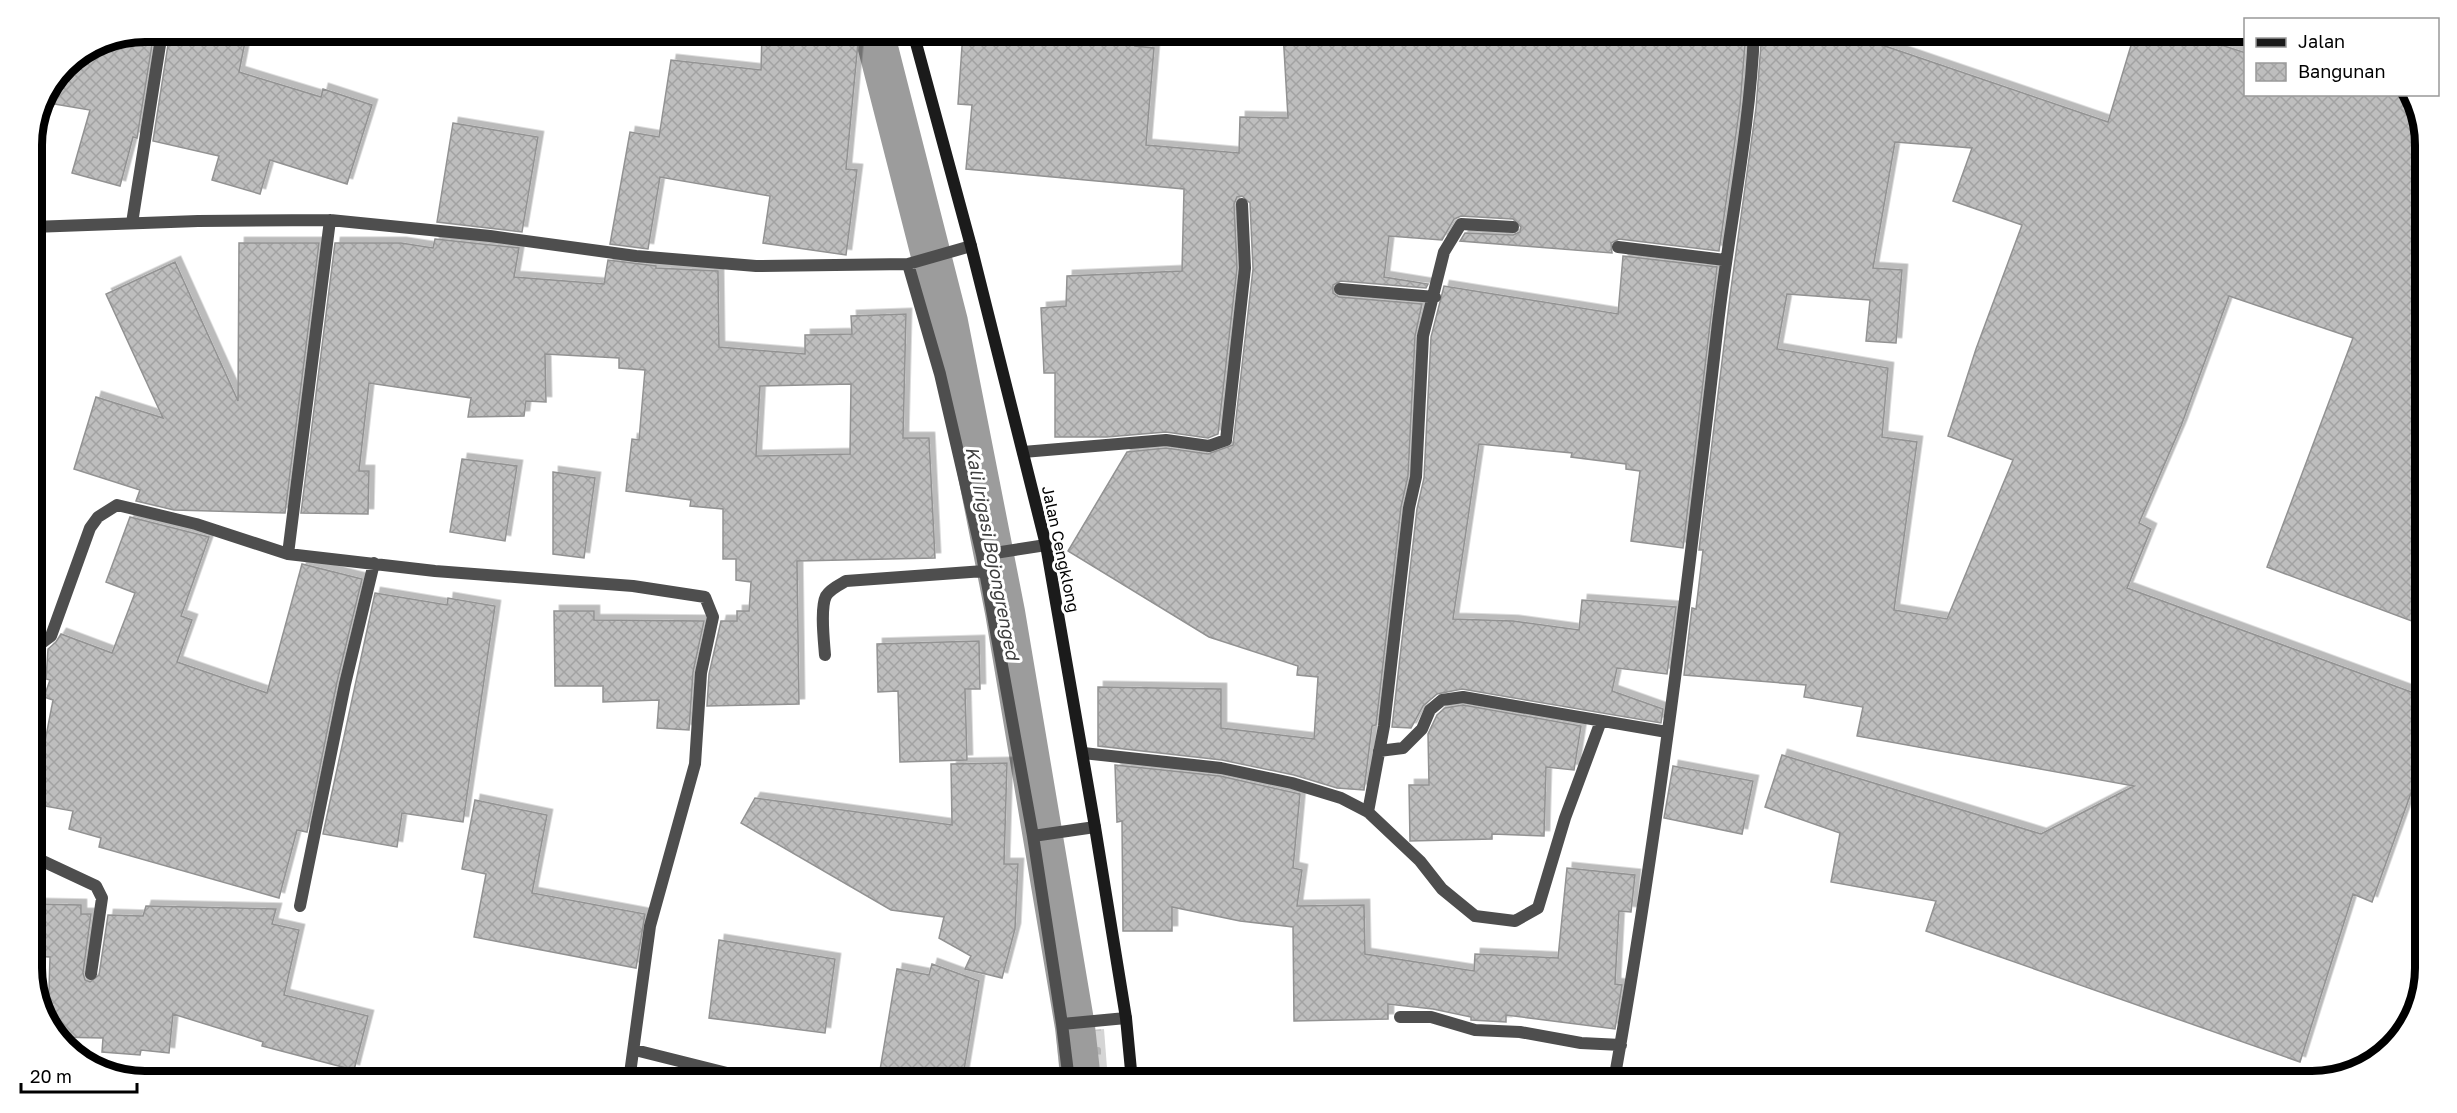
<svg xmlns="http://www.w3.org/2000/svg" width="2457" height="1113" viewBox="0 0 2457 1113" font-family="'Golos Text',sans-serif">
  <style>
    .cemetery { fill: url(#cemetery-stones) }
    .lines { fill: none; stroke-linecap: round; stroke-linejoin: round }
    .canal { stroke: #9c9c9c; stroke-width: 40 }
    .building { fill: url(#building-cross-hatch); stroke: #929292; stroke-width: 1.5; fill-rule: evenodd; filter: url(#shadow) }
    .street { stroke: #4e4e4e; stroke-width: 12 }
    .secondary { stroke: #1b1b1b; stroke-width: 12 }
    .labels { text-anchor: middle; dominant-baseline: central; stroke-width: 6; stroke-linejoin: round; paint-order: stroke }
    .street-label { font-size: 16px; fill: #000; stroke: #fff }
    .water-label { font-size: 18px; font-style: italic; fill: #3d3d3d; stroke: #fff }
    .rim { fill: none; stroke: #000; stroke-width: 8 }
  </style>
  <defs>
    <pattern id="cemetery-stones" width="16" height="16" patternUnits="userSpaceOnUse" patternTransform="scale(1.5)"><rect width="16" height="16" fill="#d5d5d5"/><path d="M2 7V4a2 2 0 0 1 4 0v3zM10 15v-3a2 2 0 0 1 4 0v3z" fill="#b5b5b5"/></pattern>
    <pattern id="building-cross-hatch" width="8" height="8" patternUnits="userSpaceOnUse" patternTransform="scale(1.5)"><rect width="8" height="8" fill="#bebebe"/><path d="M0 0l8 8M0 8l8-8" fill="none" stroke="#a2a2a2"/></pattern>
    <filter id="shadow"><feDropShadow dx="5.5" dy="-5.5" stdDeviation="0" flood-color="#0004"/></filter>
  </defs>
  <rect width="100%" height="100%" fill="#fff"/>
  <path class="cemetery" d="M 1104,1029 L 1108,1081 L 1060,1081 L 1056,1033 Z"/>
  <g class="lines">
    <path class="canal" d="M 874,32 L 948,322 L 1005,612 L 1075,1027 L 1081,1081"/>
  </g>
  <path class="building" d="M 145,32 L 154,32 L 137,138 L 133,137 L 120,186 L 72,173 L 90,110 L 48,103 L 65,64 L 102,40 Z
    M 170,32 L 247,32 L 239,72 L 321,97 L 323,89 L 372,105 L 347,184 L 270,160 L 260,194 L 212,180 L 219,156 L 153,141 Z
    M 762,32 L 859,32 L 846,169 L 857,170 L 846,255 L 763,243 L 770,196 L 660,177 L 648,249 L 610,244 L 630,132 L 659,137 L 671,60 L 761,70 Z
    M 963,32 L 1138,32 L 1135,46 L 1154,48 L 1146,145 L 1239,153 L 1240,117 L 1288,118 L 1283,32 L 1611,32 L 1700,36 L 1700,32 L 1746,32 L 1740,106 L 1719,251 L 1619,239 L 1611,243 L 1612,253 L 1460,241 L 1465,233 L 1513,235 L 1520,232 L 1521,227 L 1513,219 L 1461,216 L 1454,219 L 1442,240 L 1389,236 L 1384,277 L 1428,284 L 1426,288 L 1341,281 L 1333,285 L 1333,293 L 1339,297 L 1422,304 L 1415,336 L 1408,476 L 1401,507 L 1376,725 L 1372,726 L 1364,790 L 1337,788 L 1294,775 L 1222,760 L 1098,746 L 1098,687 L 1221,689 L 1221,728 L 1314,739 L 1318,677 L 1297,675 L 1298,666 L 1209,637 L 1068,551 L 1127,452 L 1166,448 L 1208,454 L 1233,445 L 1253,269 L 1250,203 L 1242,196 L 1237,197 L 1234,204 L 1237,268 L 1218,434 L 1208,438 L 1166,432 L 1106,437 L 1055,437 L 1055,373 L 1044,373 L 1041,308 L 1066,306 L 1067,276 L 1182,271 L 1184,189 L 966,169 L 972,105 L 958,104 Z
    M 1762,32 L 1882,32 L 1879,44 L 2108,122 L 2135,32 L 2181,32 L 2246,53 L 2246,94 L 2411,94 L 2425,138 L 2425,626 L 2267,567 L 2353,338 L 2229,296 L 2181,426 L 2139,523 L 2151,529 L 2127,588 L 2425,697 L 2425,754 L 2372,902 L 2353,894 L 2300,1062 L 1926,931 L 1936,901 L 1831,882 L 1840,833 L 1765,807 L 1782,755 L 2041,834 L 2134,786 L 1857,736 L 1863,707 L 1804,697 L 1806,685 L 1684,675 L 1692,608 L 1696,609 L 1703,550 L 1699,550 L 1730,296 L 1756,108 ZM 1895,142 L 1972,148 L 1953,201 L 2022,225 L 1976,349 L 1948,436 L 2013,460 L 1947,619 L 1894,610 L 1917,442 L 1882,437 L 1888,368 L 1777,349 L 1787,294 L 1870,300 L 1866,341 L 1896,343 L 1902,270 L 1873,268 Z
    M 453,123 L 538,137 L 522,232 L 437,222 Z
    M 435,239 L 519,248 L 514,277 L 604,284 L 608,260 L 656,266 L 656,268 L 718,271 L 719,347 L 805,354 L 805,335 L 852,334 L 851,316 L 906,314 L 903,438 L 929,438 L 935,558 L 797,561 L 799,704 L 707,706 L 709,674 L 721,621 L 737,621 L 737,611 L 749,611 L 751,582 L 736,580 L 736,559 L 723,559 L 723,509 L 690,506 L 691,500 L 626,491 L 632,439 L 639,440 L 645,370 L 619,368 L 619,358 L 545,354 L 546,402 L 526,401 L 524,416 L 468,417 L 471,398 L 369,383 L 359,471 L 369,471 L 368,514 L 301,513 L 335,243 L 401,243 L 433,248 ZM 851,384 L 850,454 L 756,456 L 760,386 Z
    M 239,243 L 319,243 L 285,513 L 174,510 L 136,501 L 140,490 L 74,469 L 96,397 L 163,418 L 106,294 L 175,262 L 238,401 Z
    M 1623,256 L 1717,267 L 1683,548 L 1631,541 L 1640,471 L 1626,469 L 1626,464 L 1571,457 L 1572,453 L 1479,444 L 1453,619 L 1513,621 L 1579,630 L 1582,600 L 1676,607 L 1667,674 L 1617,668 L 1612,691 L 1663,709 L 1661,723 L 1462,689 L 1437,694 L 1423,706 L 1411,728 L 1392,727 L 1417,509 L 1424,478 L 1431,337 L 1444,286 L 1618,314 Z
    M 462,459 L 517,466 L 505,541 L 450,532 Z
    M 553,472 L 595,478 L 584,558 L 553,554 Z
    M 130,517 L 209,537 L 181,616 L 192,620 L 177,662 L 267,693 L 302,564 L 362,579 L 337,682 L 307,832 L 297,830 L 279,898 L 99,847 L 101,838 L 69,829 L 73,811 L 33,804 L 53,700 L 44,697 L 50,680 L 46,679 L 48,649 L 56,642 L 61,634 L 112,653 L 135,593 L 106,582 Z
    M 375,593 L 447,605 L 448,598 L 495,606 L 463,822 L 402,813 L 397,847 L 323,834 Z
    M 554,611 L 594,611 L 594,620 L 704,621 L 693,672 L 689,730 L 657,728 L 659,700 L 603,702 L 603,686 L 555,686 Z
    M 979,641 L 980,689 L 965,689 L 967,760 L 900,762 L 898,691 L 878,692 L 877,644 Z
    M 1463,705 L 1581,726 L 1574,770 L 1546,767 L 1544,836 L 1492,834 L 1492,839 L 1410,841 L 1409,785 L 1429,785 L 1428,734 L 1437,715 L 1445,708 Z
    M 1007,763 L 1004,864 L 1018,864 L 1015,929 L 1002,978 L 965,969 L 971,956 L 939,938 L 944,917 L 891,910 L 741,823 L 755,798 L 952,825 L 951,764 Z
    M 1115,765 L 1220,776 L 1300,794 L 1293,868 L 1302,870 L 1297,906 L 1364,905 L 1365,954 L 1474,971 L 1475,954 L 1558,958 L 1567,868 L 1635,875 L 1631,912 L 1619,911 L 1615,984 L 1622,985 L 1615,1029 L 1506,1015 L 1506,1022 L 1471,1020 L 1471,1017 L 1433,1009 L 1388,1004 L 1388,1019 L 1294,1021 L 1293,927 L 1240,921 L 1172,907 L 1172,931 L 1123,931 L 1122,821 L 1117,822 Z
    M 1673,766 L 1753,781 L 1742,834 L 1664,818 Z
    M 475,800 L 547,815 L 532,893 L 645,914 L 636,968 L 474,937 L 486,874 L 462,869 Z
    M 32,904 L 81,905 L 81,914 L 91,914 L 83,973 L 85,980 L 90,982 L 99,975 L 108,915 L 143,916 L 146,906 L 276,909 L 272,924 L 299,930 L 284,995 L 368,1016 L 354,1070 L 262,1046 L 263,1042 L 173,1014 L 169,1053 L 141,1050 L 140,1055 L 102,1052 L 103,1038 L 55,1037 L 48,1020 L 50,957 L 32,956 Z
    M 719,940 L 835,959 L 825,1033 L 709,1018 Z
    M 932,964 L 979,981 L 962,1082 L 878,1082 L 897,969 L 929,975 Z"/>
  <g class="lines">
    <path class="street" d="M 132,223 L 162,32
      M 32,227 L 198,221 L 330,220 L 490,236 L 636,256 L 756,266 L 908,264 L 971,246
      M 1618,247 L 1725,260
      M 908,264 L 940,374 L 982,555 L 1033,836 L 1062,1024 L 1069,1081
      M 1340,289 L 1435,297
      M 1023,452 L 1166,440 L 1209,446 L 1226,440 L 1245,268 L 1242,204
      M 288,554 L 330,220
      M 982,555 L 1046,545
      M 32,644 L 39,645 L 51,636 L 90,528 L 98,517 L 117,505 L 196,524 L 288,554 L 435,571 L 633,586 L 705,597 L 713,617 L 701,673 L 695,764 L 650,926 L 629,1081
      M 825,655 C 824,641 820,608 826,596 C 830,589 839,585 846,581 L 984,571
      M 32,722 L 40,659 L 39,645
      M 1379,751 L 1403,748 L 1422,729 L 1430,710 L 1442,700 L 1463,697 L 1667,732
      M 1083,753 L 1221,768 L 1292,783 L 1341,798 L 1368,812 L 1420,861 L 1442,889 L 1475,916 L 1515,921 L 1538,908 L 1565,818 L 1601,721
      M 1368,812 L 1384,726 L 1409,508 L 1416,477 L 1423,336 L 1444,252 L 1461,224 L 1513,227
      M 1033,836 L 1095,827
      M 32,852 L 34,857 L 96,886 L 102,898 L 91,974
      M 300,906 L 345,684 L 374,563
      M 1400,1017 L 1431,1017 L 1475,1030 L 1520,1032 L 1581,1043 L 1621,1045
      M 2409,1022 L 2424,974
      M 1062,1024 L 1126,1018
      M 635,1050 L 759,1081
      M 1614,1081 C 1658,833 1688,583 1717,332 C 1728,232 1750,132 1754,32"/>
    <path class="secondary" d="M 913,32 L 971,246 L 1046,545 L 1095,827 L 1126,1018 L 1132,1081"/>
  </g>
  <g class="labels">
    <g class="street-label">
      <text transform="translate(1061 549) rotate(78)">Jalan Cengklong</text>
    </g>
    <g class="water-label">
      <text transform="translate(993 553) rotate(79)">Kali Irigasi Bojongrenged</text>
    </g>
  </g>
  <path d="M0 0H2457V1113H0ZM145 42H2312A103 103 0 0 1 2415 145V968A103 103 0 0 1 2312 1071H145A103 103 0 0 1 42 968V145A103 103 0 0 1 145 42Z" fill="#fff" fill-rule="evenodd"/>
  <path class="rim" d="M145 42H2312A103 103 0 0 1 2415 145V968A103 103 0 0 1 2312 1071H145A103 103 0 0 1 42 968V145A103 103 0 0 1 145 42Z"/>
  <rect x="2244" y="18" width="195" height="78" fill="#ffffff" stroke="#999999" stroke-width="1.5"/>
  <rect x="2256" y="38" width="30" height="9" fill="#1b1b1b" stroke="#999999" stroke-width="1.5"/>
  <text x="2298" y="48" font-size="18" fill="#000000">Jalan</text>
  <rect x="2256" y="63" width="30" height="18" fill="url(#building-cross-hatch)" stroke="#999999" stroke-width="1.5"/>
  <text x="2298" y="78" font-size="18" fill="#000000">Bangunan</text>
  <path d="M21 1083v9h116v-9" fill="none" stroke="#000000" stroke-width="3"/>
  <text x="30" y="1083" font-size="18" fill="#000000" stroke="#ffffff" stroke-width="4.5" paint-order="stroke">20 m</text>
</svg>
